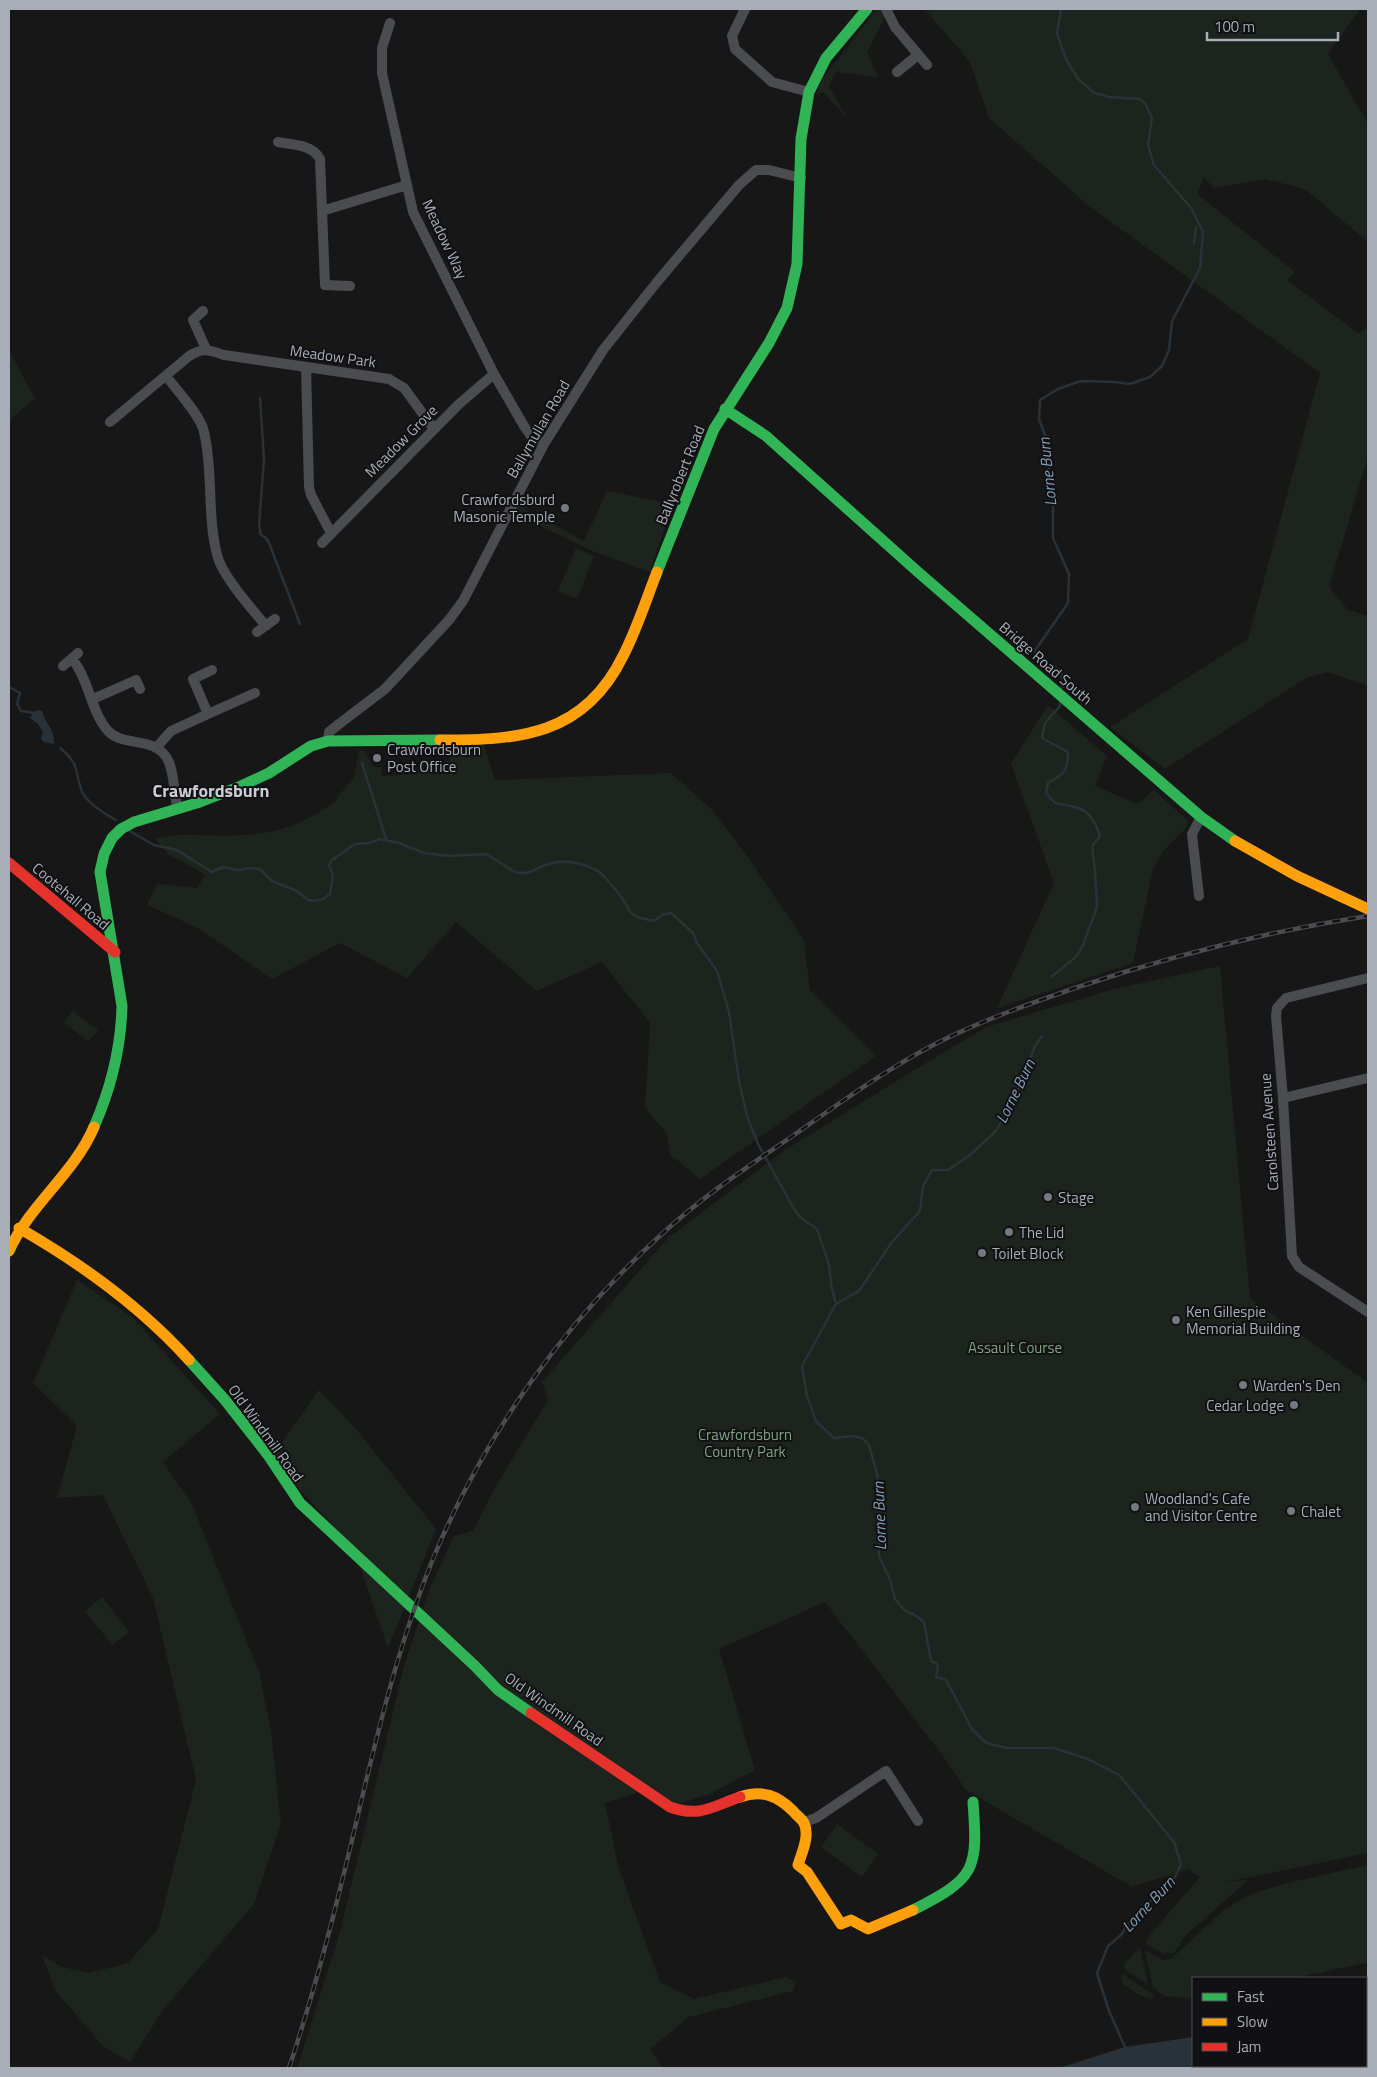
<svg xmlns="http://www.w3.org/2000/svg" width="1377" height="2077" viewBox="0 0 1377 2077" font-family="'Titillium Web',sans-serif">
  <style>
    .green { fill: #1d241e }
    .water { fill: #2a3239 }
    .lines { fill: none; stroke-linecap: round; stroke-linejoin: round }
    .stream { stroke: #2a3239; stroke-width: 2.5 }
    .street { stroke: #4b4c50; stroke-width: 10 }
    .fast { stroke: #30b455; stroke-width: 11 }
    .slow { stroke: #ff9f0a; stroke-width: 11 }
    .jam { stroke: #e5322d; stroke-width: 11 }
    .rail-casing { stroke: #4b4c4f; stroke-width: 4.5 }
    .rail { stroke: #111113; stroke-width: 2.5; stroke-dasharray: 8; stroke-linecap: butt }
    .poi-dot { fill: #757880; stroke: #111113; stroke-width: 2 }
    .labels { text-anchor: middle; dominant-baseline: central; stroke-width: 4; stroke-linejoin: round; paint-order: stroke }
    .street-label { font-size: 15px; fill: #a8adb8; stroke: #111113 }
    .poi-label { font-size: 15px; fill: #a8adb8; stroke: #111113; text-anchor: start }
    .park-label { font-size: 15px; fill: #7fa381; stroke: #111113 }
    .water-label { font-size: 16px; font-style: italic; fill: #7f9bb3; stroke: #111113 }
    .quarter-label { font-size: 18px; font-weight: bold; fill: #c9ccd4; stroke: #111113 }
  </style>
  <rect width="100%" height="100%" fill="#171717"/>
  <path class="green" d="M 877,9 L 889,9 L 867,52 L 878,77 L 835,72 L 829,87 L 848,119 L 823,92 L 816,95 L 823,78 Z
    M 919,9 L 1360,9 L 1328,54 L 1368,124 L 1368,242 L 1305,189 L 1265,179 L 1214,188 L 1204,177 L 1197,194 L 1295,272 L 1287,280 L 1358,333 L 1368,328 L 1368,456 L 1329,587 L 1348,610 L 1368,616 L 1368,686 L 1328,672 L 1306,678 L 1165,769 L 1110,727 L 1248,639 L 1320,373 L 1089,206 L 989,118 L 970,62 L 926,11 Z
    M 9,350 L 35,399 L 9,420 Z
    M 607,491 L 672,504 L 650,572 L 590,550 L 516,514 L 515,510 L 523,498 L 531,499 L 523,508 L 584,541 Z
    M 576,548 L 594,556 L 577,599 L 558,591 Z
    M 1048,705 L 1107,756 L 1095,786 L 1137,804 L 1154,790 L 1188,821 L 1186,828 L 1163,851 L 1153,869 L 1133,963 L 997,1008 L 1054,883 L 1011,764 Z
    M 484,745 L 495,780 L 671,773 L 711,809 L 745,853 L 804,940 L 810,990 L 876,1056 L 700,1179 L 670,1154 L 667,1134 L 645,1108 L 650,1023 L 602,962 L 537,991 L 456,922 L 407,978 L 340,943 L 272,979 L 198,928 L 147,905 L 157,884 L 197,888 L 205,875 L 168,854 L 155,839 C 166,837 178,834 189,835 C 216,835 243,837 269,832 C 294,828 319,814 338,799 L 336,798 L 354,778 L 359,750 L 364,751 L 374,767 L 381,767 L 382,776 L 413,774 L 451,759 L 451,746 Z
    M 1220,966 L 1250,1298 L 1368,1383 L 1368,1853 L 1222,1883 L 1248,1880 L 1184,1937 L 1174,1953 L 1163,1954 L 1146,1943 L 1148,1937 L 1200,1877 L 1188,1869 L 1132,1887 L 966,1790 L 943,1756 L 825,1602 L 719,1649 L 755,1770 L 710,1794 L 677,1804 L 645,1790 L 605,1803 L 618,1866 L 660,1982 L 694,1999 L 786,1977 L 796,1982 L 793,1991 L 689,2017 L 650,2049 L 663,2068 L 297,2068 L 340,1932 L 404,1666 L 429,1590 L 454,1536 L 473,1531 L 497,1484 L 548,1400 L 542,1382 L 668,1238 L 782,1152 L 916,1069 L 986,1027 L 1114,989 Z
    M 73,1011 L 98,1030 L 88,1042 L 64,1022 Z
    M 77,1280 L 132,1317 L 220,1414 L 163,1462 L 192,1504 L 259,1672 L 271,1731 L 281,1824 L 254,1904 L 163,2010 L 130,2062 L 103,2046 L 55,1990 L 42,1955 L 62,1967 L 89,1973 L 128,1963 L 158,1929 L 196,1780 L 153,1598 L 103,1495 L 57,1498 L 77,1426 L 33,1383 Z
    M 319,1390 L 356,1429 L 436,1529 L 388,1648 L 354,1549 L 271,1458 Z
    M 102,1597 L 129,1632 L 112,1645 L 85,1611 Z
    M 837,1824 L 878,1854 L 862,1877 L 821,1847 Z
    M 1368,1865 L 1368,1964 L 1365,1963 L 1296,1978 L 1193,1978 L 1193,1997 L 1189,1998 L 1164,1996 L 1153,1987 L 1145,1950 L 1162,1960 L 1171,1959 L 1225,1909 L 1248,1895 L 1283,1884 Z
    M 1140,1947 L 1147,1979 L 1147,1984 L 1127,1971 L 1123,1966 Z
    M 1122,1974 L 1154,1995 L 1151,1999 L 1139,1995 L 1122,1983 Z"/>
  <path class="water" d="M 39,710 L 42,711 C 45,723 55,730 54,744 L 44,742 L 41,739 L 43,732 L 38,724 L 30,718 L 35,711 Z
    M 1368,1995 L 1368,2068 L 1059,2068 L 1125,2047 L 1193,2037 L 1193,2066 L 1366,2066 L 1366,1996 Z"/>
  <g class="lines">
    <path class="stream" d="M 1061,9 L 1057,34 L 1066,59 L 1078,79 L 1094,93 L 1110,97 L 1140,99 L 1145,103 L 1152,118 L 1148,145 L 1154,165 L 1191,208 L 1203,232 L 1200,268 L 1172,321 L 1169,350 L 1162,366 L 1150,377 L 1130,384 L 1114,382 L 1081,381 L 1058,389 L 1040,400 L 1039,419 L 1046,438 L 1053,502 L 1053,538 L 1069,574 L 1068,603 L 1034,652 L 1062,672 L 1061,690
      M 1194,243 L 1196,227
      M 260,398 L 264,460 L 259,525 L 261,535 L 266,538 L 269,543 L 300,624
      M 9,687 L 20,693 L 17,704 L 21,711 L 34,713
      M 60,748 C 80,765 74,768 81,789 C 85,802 105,814 116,820
      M 362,763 L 386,839
      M 128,830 L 154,845 L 177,850 L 212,872 L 223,867 L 238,870 L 250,868 L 260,869 L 272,881 L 297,891 L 308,900 L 315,901 L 323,899 L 330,894 L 333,875 L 329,865 L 332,860 L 355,844 L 369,843 L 380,839 L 399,843 L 424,853 L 448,856 L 486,854 L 515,872 C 530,876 535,868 548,864 C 563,859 583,863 596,870 C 602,872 620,895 624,901 C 627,905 629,911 632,914 C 638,919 647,919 654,921 L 662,915 L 671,913 L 693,933 L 697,943 L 717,971 L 729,1012 L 739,1081 L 747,1116 L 758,1144 L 794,1209 L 801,1218 L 817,1229 L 829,1265 L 832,1289 L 836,1304
      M 1051,977 L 1077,956 L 1083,945 L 1097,907 L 1095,871 L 1092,846 L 1100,836 C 1091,808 1082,808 1055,803 L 1046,793 L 1048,783 C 1064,774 1068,771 1068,752 L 1042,738 L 1045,723 L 1060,706 L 1060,703
      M 1042,1036 L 1035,1046 L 1015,1097 L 996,1131 L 970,1155 L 948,1170 L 932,1170 L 923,1186 L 920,1211 L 892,1242 L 859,1291 L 836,1304 L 802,1366 L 807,1396 L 816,1421 L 834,1438 L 852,1436 L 862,1438 L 869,1445 L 880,1485 L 879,1556 L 890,1580 L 895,1599 L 904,1610 L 915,1615 L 924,1622 L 931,1661 L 936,1663 L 938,1666 L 936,1677 L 946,1680 L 972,1729 L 986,1743 L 1007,1748 L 1054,1748 L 1088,1759 L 1119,1775 L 1174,1842 L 1181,1864 L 1174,1879 L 1131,1920 L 1121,1935 L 1108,1946 L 1097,1973 L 1109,2011 L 1125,2047"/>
    <path class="street" d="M 745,9 L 732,36 L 735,49 L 772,82 L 809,92
      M 886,9 L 895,27 L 927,65
      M 390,23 L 382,48 L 382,73 L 413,212 L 494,374 L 524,426 L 531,436 L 544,444
      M 897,72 L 918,55
      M 278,142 C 293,145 312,144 320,159 L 325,285 L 350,286
      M 322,211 L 407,185
      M 203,311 L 193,320 L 206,349
      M 306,367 L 309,487 L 311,495 L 331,533
      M 166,376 C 176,389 201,416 204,432 C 214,472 206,522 219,561 C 227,581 252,609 266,626
      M 110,422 L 188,357 C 202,347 209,350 224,355 L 389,379 L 404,388 L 434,429
      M 322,543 L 459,404 L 494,374
      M 257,632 L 275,619
      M 72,659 C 89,679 91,712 108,731 C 124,748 155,735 168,760 C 175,774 173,793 178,809
      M 63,666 L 78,653
      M 93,699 L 136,680 L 140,689
      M 208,714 L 255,693
      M 328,741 L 329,732 L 339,724 L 385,689 L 449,620 L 463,601 L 544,444 L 603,350 L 657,282 L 739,185 L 756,170 L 769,170 L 801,178
      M 156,748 L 171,731 L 208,714 L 193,679 L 212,670
      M 1199,896 L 1192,834 L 1201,817
      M 1368,978 L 1286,998 L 1277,1008 L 1276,1016 L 1283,1098 L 1292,1256 L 1299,1267 L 1368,1312
      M 1283,1098 L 1368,1078
      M 804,1822 L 816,1818 L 886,1771 L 918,1821"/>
    <path class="fast" d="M 725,409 L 766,436 L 918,572 L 1201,817 L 1235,841
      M 657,572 L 714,429 L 769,343 L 787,308 L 797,264 L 801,139 L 809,92 L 826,58 L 867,9
      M 94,1127 C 111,1088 121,1048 122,1006 L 100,872 L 104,854 L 112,838 L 121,829 L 134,822 L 200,802 L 241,786 L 269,773 L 311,746 L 328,741 L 440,740
      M 189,1360 L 225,1400 L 268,1455 L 300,1503 L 475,1666 L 498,1690 L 531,1713
      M 913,1910 C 976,1878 978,1870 973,1802"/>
    <path class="slow" d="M 440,740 C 519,740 584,736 623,656 C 637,629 646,600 657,572
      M 1235,841 L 1297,876 L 1368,909
      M 19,1228 C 80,1263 142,1308 189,1360
      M 9,1251 C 30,1204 74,1174 94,1127
      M 740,1797 C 762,1789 778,1796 793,1811 C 796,1815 802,1819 804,1823 C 810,1836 802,1852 798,1865 L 807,1872 L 841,1924 L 851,1920 L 868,1929 L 913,1910"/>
    <path class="jam" d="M 9,863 L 115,952
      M 531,1713 L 670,1807 C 700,1818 713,1806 740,1797"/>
    <defs>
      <path id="rail" d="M 289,2068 C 318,1981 340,1892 361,1802 C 381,1718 402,1634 435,1554 C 486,1433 565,1321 663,1233 C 703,1196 749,1166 794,1135 C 841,1102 888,1068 939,1042 C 983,1020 1029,1004 1075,988 C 1170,956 1269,931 1368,916"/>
    </defs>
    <use href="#rail" class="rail-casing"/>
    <use href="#rail" class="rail"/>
  </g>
  <g class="poi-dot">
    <circle cx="565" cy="508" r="5"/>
    <circle cx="377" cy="758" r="5"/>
    <circle cx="1048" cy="1197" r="5"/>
    <circle cx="1009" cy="1232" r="5"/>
    <circle cx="982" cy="1253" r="5"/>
    <circle cx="1176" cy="1320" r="5"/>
    <circle cx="1243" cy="1385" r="5"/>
    <circle cx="1294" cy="1405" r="5"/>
    <circle cx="1135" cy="1507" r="5"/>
    <circle cx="1291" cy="1511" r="5"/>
  </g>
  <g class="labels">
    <g class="street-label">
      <text transform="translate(445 239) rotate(65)">Meadow Way</text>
      <text transform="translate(333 356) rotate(8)">Meadow Park</text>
      <text transform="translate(538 429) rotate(-60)">Ballymullan Road</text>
      <text transform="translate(401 441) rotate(-45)">Meadow Grove</text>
      <text transform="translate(680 475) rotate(-68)">Ballyrobert Road</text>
      <text transform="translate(1046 663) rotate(41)">Bridge Road South</text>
      <text transform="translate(71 896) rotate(40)">Cootehall Road</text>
      <text transform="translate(1269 1132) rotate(-94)">Carolsteen Avenue</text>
      <text transform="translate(266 1433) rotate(54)">Old Windmill Road</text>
      <text transform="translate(554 1709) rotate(35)">Old Windmill Road</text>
    </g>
    <g class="poi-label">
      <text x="555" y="499" text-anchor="end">Crawfordsburd<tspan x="555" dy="17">Masonic Temple</tspan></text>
      <text x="387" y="749">Crawfordsburn<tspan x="387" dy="17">Post Office</tspan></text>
      <text x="1058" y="1197">Stage</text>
      <text x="1019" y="1232">The Lid</text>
      <text x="992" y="1253">Toilet Block</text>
      <text x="1186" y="1311">Ken Gillespie<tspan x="1186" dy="17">Memorial Building</tspan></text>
      <text x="1253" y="1385">Warden's Den</text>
      <text x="1284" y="1405" text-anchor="end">Cedar Lodge</text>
      <text x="1145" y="1498">Woodland's Cafe<tspan x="1145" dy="17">and Visitor Centre</tspan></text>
      <text x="1301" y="1511">Chalet</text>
    </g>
    <g class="park-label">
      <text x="1015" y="1347">Assault Course</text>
      <text x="745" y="1434">Crawfordsburn<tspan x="745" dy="17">Country Park</tspan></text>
    </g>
    <g class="water-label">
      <text transform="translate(1047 472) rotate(-96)">Lorne Burn</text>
      <text transform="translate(1015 1091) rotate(-64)">Lorne Burn</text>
      <text transform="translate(879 1516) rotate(-92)">Lorne Burn</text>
      <text transform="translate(1148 1904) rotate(-47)">Lorne Burn</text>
    </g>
    <g class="quarter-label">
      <text x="211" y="790">Crawfordsburn</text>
    </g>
  </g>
  <rect width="1377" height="2077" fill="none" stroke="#a8adb8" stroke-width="20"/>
  <rect x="1192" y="1977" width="175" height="90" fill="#111113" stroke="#4d4f55"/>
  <rect x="1202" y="1993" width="25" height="8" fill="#30b455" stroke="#4d4f55"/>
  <text x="1237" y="2002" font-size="15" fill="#a8adb8">Fast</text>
  <rect x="1202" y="2018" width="25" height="8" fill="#ff9f0a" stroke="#4d4f55"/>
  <text x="1237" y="2027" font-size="15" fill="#a8adb8">Slow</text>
  <rect x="1202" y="2043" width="25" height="8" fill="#e5322d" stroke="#4d4f55"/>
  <text x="1237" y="2052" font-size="15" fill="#a8adb8">Jam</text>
  <path d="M1207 32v8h131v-8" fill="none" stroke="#a8adb8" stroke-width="2.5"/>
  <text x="1214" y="32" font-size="15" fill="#a8adb8" stroke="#111113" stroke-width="4" paint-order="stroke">100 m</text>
</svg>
